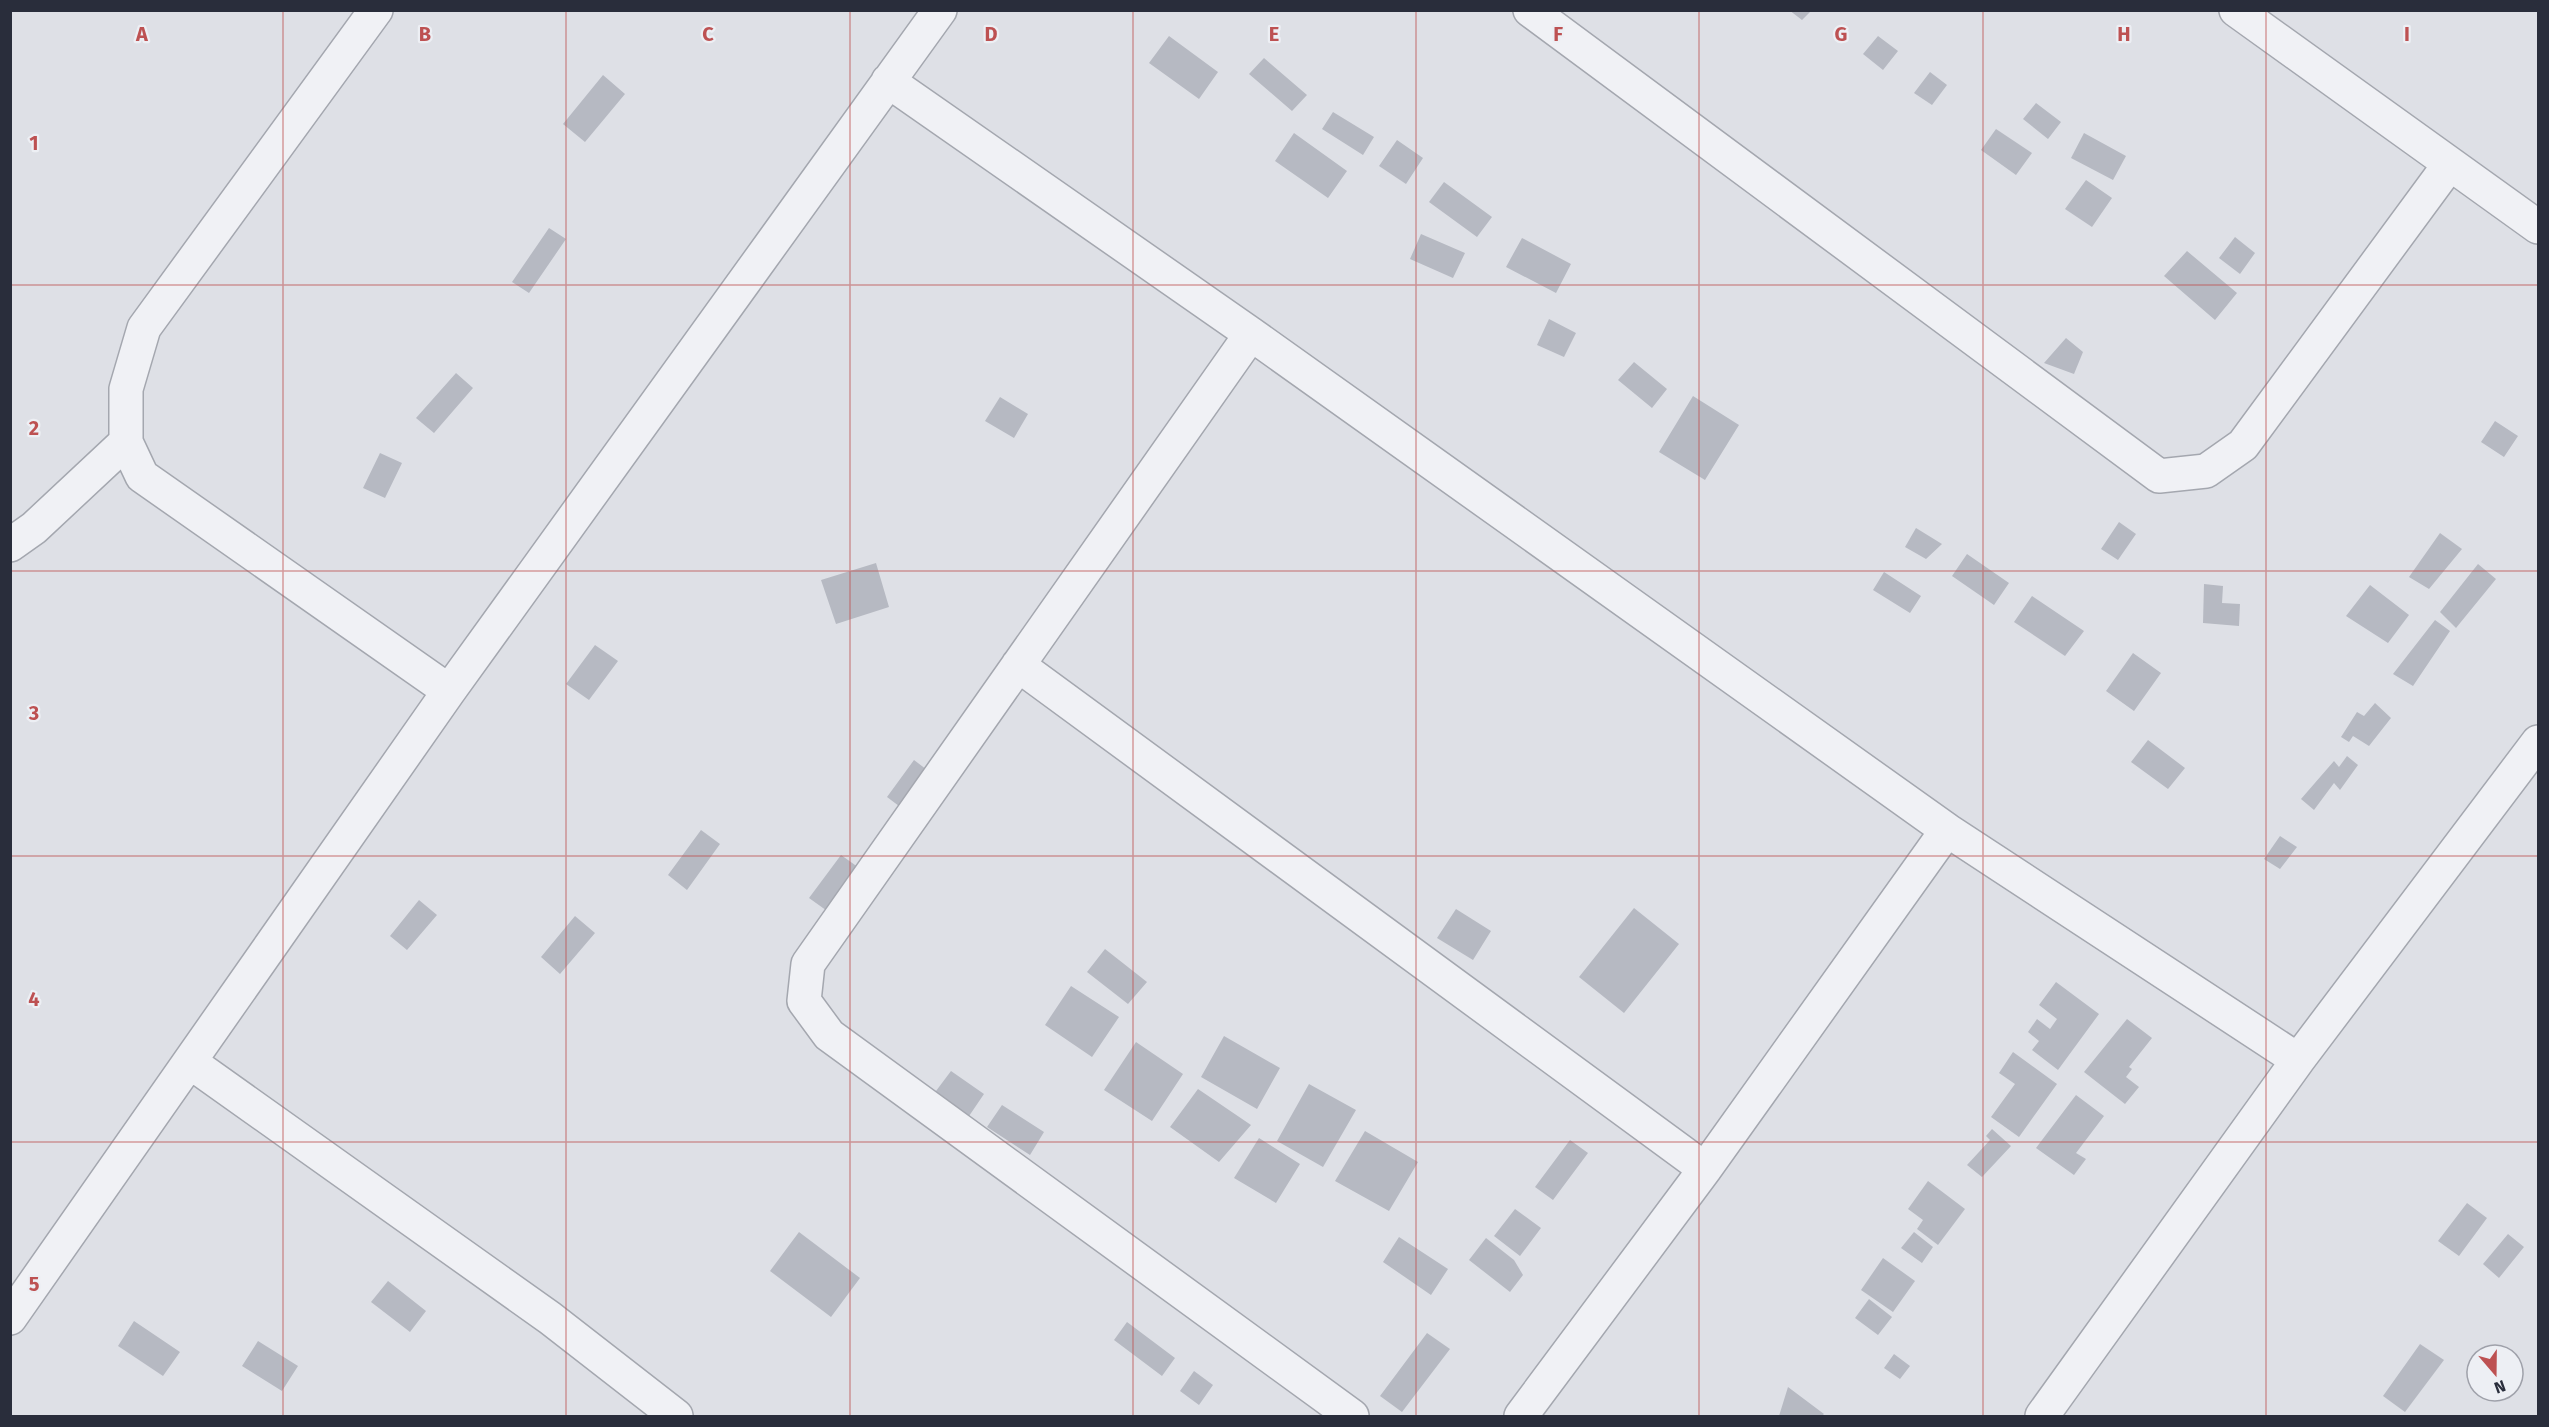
<svg xmlns="http://www.w3.org/2000/svg" width="2549" height="1427" viewBox="0 0 2549 1427" font-family="'Fira Sans',sans-serif">
  <style>
    .building { fill: #b6b9c2 }
    .lines { fill: none; stroke-linecap: round; stroke-linejoin: round }
    .street-casing { stroke: #a4a7af; stroke-width: 36 }
    .street { stroke: #f0f1f5; stroke-width: 33 }
    .grid { fill: none; stroke: #bd5152; stroke-width: 1.5; stroke-opacity: 0.55 }
    .grid-label { font-size: 20px; text-anchor: middle; font-weight: bold; fill: #bd5152; stroke: #edeff4; stroke-width: 4.5; stroke-linejoin: round; paint-order: stroke }
  </style>
  <rect width="100%" height="100%" fill="#dee0e6"/>
  <path class="building" d="M 1789,10 L 1812,10 L 1802,20 Z
    M 1169,36 L 1218,72 L 1199,99 L 1149,63 Z
    M 1878,36 L 1898,51 L 1883,70 L 1863,54 Z
    M 1264,58 L 1307,95 L 1292,111 L 1249,74 Z
    M 1930,72 L 1947,85 L 1932,105 L 1914,93 Z
    M 603,75 L 625,94 L 585,142 L 563,124 Z
    M 2036,103 L 2061,122 L 2048,139 L 2023,119 Z
    M 1333,112 L 1374,137 L 1363,155 L 1322,129 Z
    M 1996,129 L 2032,153 L 2016,175 L 1981,150 Z
    M 1294,133 L 1347,171 L 1328,198 L 1275,161 Z
    M 2084,133 L 2126,156 L 2113,180 L 2071,158 Z
    M 1397,140 L 1423,158 L 1406,184 L 1379,166 Z
    M 2086,180 L 2112,198 L 2092,227 L 2065,209 Z
    M 1444,182 L 1492,217 L 1477,237 L 1429,202 Z
    M 549,228 L 566,239 L 529,293 L 512,282 Z
    M 1421,234 L 1465,253 L 1453,278 L 1410,259 Z
    M 2235,237 L 2255,253 L 2240,274 L 2219,258 Z
    M 1522,238 L 1571,264 L 1556,293 L 1506,267 Z
    M 2187,251 L 2237,293 L 2215,320 L 2164,276 Z
    M 1549,319 L 1576,333 L 1564,357 L 1537,345 Z
    M 2066,338 L 2083,352 L 2074,374 L 2044,363 Z
    M 1634,362 L 1667,389 L 1652,408 L 1618,380 Z
    M 456,373 L 473,388 L 434,433 L 416,418 Z
    M 1693,396 L 1739,425 L 1705,480 L 1659,452 Z
    M 1000,397 L 1028,414 L 1014,438 L 985,421 Z
    M 2495,421 L 2518,436 L 2504,457 L 2481,442 Z
    M 380,453 L 402,463 L 385,498 L 363,488 Z
    M 2119,522 L 2136,534 L 2118,560 L 2101,549 Z
    M 1916,528 L 1942,544 L 1926,559 L 1905,547 Z
    M 2440,533 L 2462,549 L 2429,589 L 2409,577 Z
    M 1967,554 L 2009,583 L 1994,605 L 1952,576 Z
    M 876,563 L 889,607 L 836,624 L 821,580 Z
    M 2478,564 L 2496,579 L 2456,628 L 2440,612 Z
    M 1884,572 L 1921,596 L 1910,613 L 1873,590 Z
    M 2204,584 L 2223,586 L 2222,603 L 2240,604 L 2239,626 L 2203,623 Z
    M 2370,585 L 2409,615 L 2388,643 L 2346,616 Z
    M 2032,596 L 2084,631 L 2065,656 L 2014,622 Z
    M 2435,620 L 2450,631 L 2413,686 L 2393,674 Z
    M 595,645 L 618,661 L 589,700 L 566,684 Z
    M 2133,653 L 2161,673 L 2134,711 L 2106,691 Z
    M 2375,703 L 2391,718 L 2369,746 L 2353,736 L 2349,742 L 2341,737 L 2357,712 L 2364,716 Z
    M 2148,740 L 2185,768 L 2168,789 L 2131,762 Z
    M 2347,756 L 2358,765 L 2340,790 L 2334,783 L 2314,810 L 2301,799 L 2334,761 L 2339,767 Z
    M 914,760 L 935,776 L 907,812 L 887,797 Z
    M 701,830 L 720,844 L 687,890 L 668,875 Z
    M 2280,836 L 2297,847 L 2280,869 L 2264,859 Z
    M 841,855 L 862,870 L 830,913 L 809,898 Z
    M 419,900 L 437,915 L 407,950 L 390,936 Z
    M 1634,908 L 1679,944 L 1624,1013 L 1579,977 Z
    M 1456,909 L 1491,931 L 1473,960 L 1437,938 Z
    M 575,916 L 595,933 L 560,974 L 541,957 Z
    M 1105,949 L 1147,982 L 1128,1004 L 1087,972 Z
    M 2056,982 L 2099,1014 L 2058,1070 L 2032,1050 L 2039,1041 L 2028,1032 L 2037,1019 L 2050,1029 L 2057,1019 L 2039,1005 Z
    M 1071,986 L 1119,1017 L 1092,1057 L 1045,1025 Z
    M 2127,1019 L 2152,1038 L 2129,1067 L 2132,1069 L 2126,1077 L 2139,1087 L 2125,1104 L 2084,1072 Z
    M 1224,1036 L 1280,1068 L 1257,1109 L 1201,1077 Z
    M 1136,1042 L 1183,1074 L 1152,1121 L 1104,1090 Z
    M 2013,1052 L 2057,1084 L 2019,1137 L 1991,1117 L 2015,1084 L 1999,1073 Z
    M 951,1071 L 984,1094 L 967,1119 L 933,1095 Z
    M 1309,1084 L 1356,1110 L 1323,1167 L 1277,1141 Z
    M 1198,1089 L 1251,1125 L 1219,1162 L 1170,1127 Z
    M 2076,1095 L 2104,1116 L 2076,1153 L 2086,1159 L 2074,1175 L 2036,1148 Z
    M 1002,1105 L 1044,1132 L 1030,1155 L 987,1127 Z
    M 1992,1129 L 2011,1146 L 1982,1177 L 1967,1165 L 1990,1140 L 1986,1136 Z
    M 1365,1131 L 1418,1162 L 1389,1211 L 1335,1181 Z
    M 1259,1138 L 1300,1164 L 1276,1203 L 1234,1178 Z
    M 1570,1140 L 1588,1153 L 1553,1200 L 1535,1187 Z
    M 1928,1181 L 1965,1209 L 1938,1245 L 1917,1229 L 1923,1220 L 1908,1209 Z
    M 2467,1203 L 2487,1218 L 2459,1256 L 2438,1241 Z
    M 1515,1209 L 1541,1228 L 1520,1256 L 1494,1236 Z
    M 799,1232 L 860,1278 L 831,1317 L 770,1271 Z
    M 1914,1232 L 1933,1247 L 1922,1263 L 1901,1248 Z
    M 2508,1234 L 2524,1247 L 2499,1278 L 2483,1264 Z
    M 1399,1237 L 1448,1269 L 1431,1295 L 1383,1262 Z
    M 1486,1238 L 1514,1260 L 1523,1275 L 1510,1292 L 1469,1260 Z
    M 1883,1258 L 1915,1281 L 1893,1312 L 1861,1290 Z
    M 388,1281 L 426,1311 L 410,1332 L 371,1302 Z
    M 1869,1299 L 1892,1317 L 1878,1335 L 1855,1318 Z
    M 134,1321 L 180,1352 L 163,1376 L 118,1346 Z
    M 1127,1322 L 1175,1358 L 1162,1376 L 1114,1340 Z
    M 1427,1333 L 1450,1349 L 1402,1412 L 1380,1396 Z
    M 258,1341 L 298,1366 L 282,1391 L 242,1366 Z
    M 2420,1344 L 2444,1360 L 2405,1412 L 2383,1396 Z
    M 1894,1354 L 1910,1366 L 1900,1379 L 1884,1368 Z
    M 1194,1371 L 1213,1385 L 1199,1405 L 1180,1391 Z
    M 1788,1387 L 1824,1414 L 1822,1416 L 1779,1416 Z"/>
  <g class="lines">
    <defs>
      <path id="street" d="M 376,10 L 144,328 L 126,389 L 126,442 L 142,476 L 449,691
        M 1530,10 L 2159,476 L 2206,471 L 2243,445 L 2449,165
        M 2236,10 L 2538,227
        M 888,81 L 1251,334 L 1947,830 L 2298,1060
        M 1251,334 L 808,964 L 804,1001 L 829,1035 L 1352,1416
        M 10,545 L 34,528 L 126,442
        M 1018,665 L 1705,1169
        M 190,1062 L 550,1318 L 676,1416
        M 10,1318 L 449,691 L 940,10
        M 1521,1416 L 1705,1169 L 1947,830
        M 2042,1416 L 2298,1060 L 2538,742"/>
    </defs>
    <use href="#street" class="street-casing"/>
    <use href="#street" class="street"/>
  </g>
  <path class="grid" d="M 283,10 L 283,1416M 566,10 L 566,1416M 850,10 L 850,1416M 1133,10 L 1133,1416M 1416,10 L 1416,1416M 1699,10 L 1699,1416M 1983,10 L 1983,1416M 2266,10 L 2266,1416M 10,285 L 2538,285M 10,571 L 2538,571M 10,856 L 2538,856M 10,1142 L 2538,1142"/>
  <g class="grid-label">
    <text x="142" y="41">A</text>
    <text x="425" y="41">B</text>
    <text x="708" y="41">C</text>
    <text x="991" y="41">D</text>
    <text x="1274" y="41">E</text>
    <text x="1558" y="41">F</text>
    <text x="1841" y="41">G</text>
    <text x="2124" y="41">H</text>
    <text x="2407" y="41">I</text>
    <text x="34" y="150">1</text>
    <text x="34" y="435">2</text>
    <text x="34" y="720">3</text>
    <text x="34" y="1006">4</text>
    <text x="34" y="1291">5</text>
  </g>
  <rect width="2549" height="1427" fill="none" stroke="#292d3b" stroke-width="24"/>
  <g transform="translate(2495 1373) rotate(160)"><circle r="28" fill="#edeff4" stroke="#9fa1aa" stroke-width="1.5"/>
  <path d="M0-4.5L10 22L0 15L-10 22Z" fill="#bd5152"/>
  <text y="-9" font-size="16" font-weight="bold" text-anchor="middle" fill="#292d3b">N</text>
  </g>
</svg>
